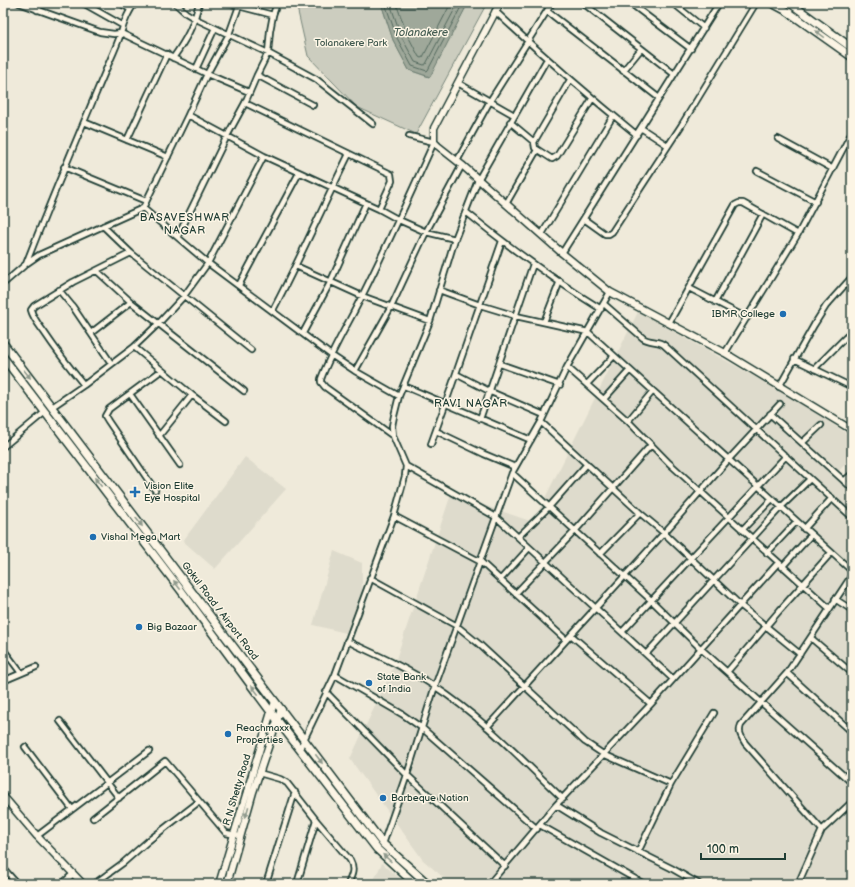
<svg xmlns="http://www.w3.org/2000/svg" width="855" height="887" viewBox="0 0 855 887" font-family="'Balsamiq Sans',sans-serif">
  <style>
    .built { fill: #dedbcc }
    .green { fill: #cccdbf; stroke: #76857a }
    .water { fill: #9fa89a; stroke: #6c7d71 }
    .lines { fill: none; stroke-linecap: round; stroke-linejoin: round }
    .shore { stroke: #52685d; stroke-width: 1 }
    .minor-casing { stroke: #1f3d34; stroke-width: 8 }
    .tertiary-casing { stroke: #1f3d34; stroke-width: 9 }
    .secondary-casing { stroke: #1f3d34; stroke-width: 10 }
    .minor { stroke: #fcf5e5; stroke-width: 4.5 }
    .tertiary { stroke: #fcf5e5; stroke-width: 6 }
    .secondary { stroke: #fcf5e5; stroke-width: 7 }
    .oneway { fill: #8e998c }
    .poi-dot { fill: #1f6fb2; stroke: #fcf5e5; stroke-width: 1.5 }
    .labels { text-anchor: middle; dominant-baseline: central; stroke-width: 3; stroke-linejoin: round; paint-order: stroke }
    .park-label { font-size: 10px; fill: #425a50; stroke: #fcf5e5 }
    .poi-label { font-size: 10px; fill: #1f3d34; stroke: #fcf5e5; text-anchor: start }
    .street-label { font-size: 10px; fill: #1f3d34; stroke: #fcf5e5 }
    .water-label { font-size: 11px; font-style: italic; fill: #455d53; stroke: #fcf5e5 }
    .neighbourhood-label { font-size: 11px; letter-spacing: 1px; fill: #1f3d34; stroke: #fcf5e5 }
  </style>
  <rect width="100%" height="100%" fill="#efeada"/>
  <filter id="ink" filterUnits="userSpaceOnUse"><feTurbulence type="fractalNoise" baseFrequency=".025" numOctaves="2"/><feDisplacementMap in="SourceGraphic" scale="8" xChannelSelector="R" yChannelSelector="G"/><feConvolveMatrix kernelMatrix="1 2 1 2 8 2 1 2 1" color-interpolation-filters="sRGB"/></filter>
  <g filter="url(#ink)">
    <path class="built" d="M 638,312 L 795,399 L 852,437 L 852,456 L 839,471 L 852,484 L 852,884 L 451,884 L 423,860 L 350,759 L 393,668 L 451,494 L 533,522 Z
      M 245,457 L 286,489 L 215,569 L 183,541 Z
      M 334,551 L 362,563 L 362,591 L 346,633 L 313,625 Z
      M 382,863 L 406,884 L 372,884 Z"/>
    <path class="green" d="M 296,3 L 381,3 L 393,40 L 409,70 L 429,77 L 468,3 L 487,3 L 416,134 L 357,107 L 308,56 Z"/>
    <path class="water" d="M 381,3 L 468,3 L 430,77 L 409,70 L 393,40 Z"/>
    <g class="lines">
      <path class="shore" d="M 385,3 L 397,38 L 412,66 L 427,71 L 428,70 L 463,3
        M 390,3 L 401,36 L 415,62 L 424,65 L 426,64 L 458,3
        M 396,3 L 407,34 L 419,57 L 421,58 L 423,57 L 451,3"/>
      <defs>
        <path id="minor" d="M 19,3 L 100,32 L 114,34 L 121,33 L 207,74 L 249,92
          M 83,3 L 122,25
          M 120,3 L 130,9
          M 175,3 L 186,13 L 196,19 L 268,53 L 316,79 L 373,124
          M 227,3 L 273,15
          M 583,3 L 674,74
          M 630,3 L 691,49
          M 673,3 L 704,28
          M 37,10 L 42,3
          M 495,11 C 541,54 588,95 637,135
          M 547,11 L 659,98
          M 173,58 C 186,40 194,25 199,3
          M 196,69 L 215,28
          M 623,71 L 641,49
          M 257,75 L 313,105
          M 570,80 L 534,142 L 535,148 L 552,159 L 557,156 L 592,99
          M 458,83 L 514,115
          M 245,103 L 391,174 L 392,181 L 379,209
          M 188,115 L 207,74 L 229,34 L 239,6
          M 84,122 L 168,157
          M 510,122 L 534,142
          M 641,128 L 667,145
          M 778,139 L 833,169
          M 127,140 L 167,54
          M 457,161 L 490,101 L 552,3
          M 64,167 L 146,201
          M 757,171 L 816,202
          M 506,204 L 537,150
          M 143,208 L 208,263 L 331,355 L 355,371 L 399,396
          M 466,212 C 509,247 554,280 601,309
          M 584,219 L 605,234 L 609,234 L 612,232 L 681,126 L 756,3
          M 103,226 L 131,253 L 251,350
          M 542,234 L 613,116
          M 178,236 L 227,136 L 245,103 L 257,75 L 268,53 L 270,31 L 273,15 L 277,3
          M 562,253 L 719,3
          M 26,264 C 51,199 78,136 105,72 C 110,60 117,46 121,33 C 124,22 128,12 135,3
          M 296,266 L 362,296 L 430,321
          M 97,271 L 131,302 L 244,391
          M 3,284 L 26,264 L 39,255 L 143,208 L 188,115 L 264,156 L 379,209 L 399,220 L 426,232 L 455,239
          M 239,285 L 299,173
          M 689,288 L 747,318
          M 59,290 L 73,307 L 111,363
          M 439,290 L 480,305 L 516,316 L 588,332 L 653,391 L 852,571
          M 715,302 L 763,214
          M 604,304 L 643,338 C 650,343 658,340 664,345 L 852,517
          M 273,310 C 300,259 323,206 349,154
          M 544,322 L 560,281
          M 669,323 L 735,205 L 739,203 L 743,203 L 798,234
          M 91,333 L 131,302
          M 303,333 L 330,283 L 366,203
          M 847,336 L 852,342
          M 134,347 L 192,395 L 226,421
          M 725,353 L 798,234 L 852,132
          M 794,359 L 852,387
          M 500,364 L 560,385
          M 567,367 L 628,421 L 669,463 L 829,608
          M 814,369 L 852,331
          M 355,371 L 391,307 L 426,232 L 462,165
          M 456,374 L 491,392 L 544,415
          M 587,384 L 614,356
          M 84,385 C 70,368 56,350 44,332 C 39,325 33,318 31,310 L 34,306 L 73,282 L 131,253
          M 404,386 L 531,440
          M 779,387 L 814,325 L 826,306 L 852,277
          M 130,394 L 180,465
          M 604,399 L 630,370
          M 52,407 L 84,385 L 134,347 L 159,323 L 184,296 L 208,263 L 264,156
          M 770,414 L 852,488
          M 480,419 L 533,264
          M 628,421 L 653,391
          M 541,422 L 640,513 L 664,533 L 740,605 L 800,654
          M 436,431 L 484,454 L 515,467
          M 159,436 L 192,395
          M 393,436 L 325,387 L 321,382 L 321,379 C 332,349 349,323 363,294 C 388,244 411,193 434,142 L 409,136
          M 802,443 L 821,425
          M 431,444 L 445,405 L 502,241
          M 3,447 L 45,412
          M 406,466 L 496,517 L 673,679
          M 512,473 L 652,601 L 700,648 L 852,783
          M 844,481 L 852,474
          M 155,490 L 108,421 L 105,416 L 109,409 L 162,370
          M 394,516 L 481,562 L 566,640
          M 804,529 L 832,498
          M 742,530 L 772,499
          M 518,537 L 549,507 L 587,464
          M 767,553 L 796,522
          M 600,554 L 640,513
          M 782,567 L 811,535
          M 370,578 L 457,626 L 479,644 L 585,742 L 603,754 L 671,784
          M 500,580 L 529,548
          M 516,593 L 575,531 L 651,445
          M 835,599 L 852,610
          M 622,632 L 786,456
          M 571,635 L 651,704
          M 811,638 L 852,673
          M 347,641 C 377,655 407,668 434,686 C 482,717 522,760 563,799
          M 3,649 L 21,673
          M 646,654 L 781,507 L 810,479
          M 727,672 L 780,610 L 831,553
          M 787,673 L 852,732
          M 335,675 L 402,714 L 422,728 L 537,829
          M 3,681 L 36,667
          M 326,692 L 407,775 L 505,866
          M 60,721 L 119,798
          M 487,727 L 664,533 L 729,459 L 780,404
          M 25,747 L 72,809
          M 300,748 L 335,675 L 394,516 L 405,476 L 406,466 L 393,436 L 392,426 L 394,416 L 399,396 L 430,321 L 455,239 L 478,180 L 547,59
          M 259,773 L 280,779 L 287,783 L 316,820 L 350,860 C 355,869 352,875 348,884
          M 556,805 L 601,833 L 671,868 L 699,884
          M 93,818 L 165,761 L 226,833 L 236,835
          M 540,825 L 644,884
          M 822,830 L 745,743 C 741,736 738,732 741,725 L 787,673 L 852,575
          M 37,836 L 149,751
          M 383,844 L 407,775 L 435,686 L 512,473 L 541,422 L 567,367 L 610,292
          M 638,852 L 671,784 L 714,713
          M 3,868 L 17,884
          M 62,884 L 73,874
          M 94,884 L 123,863 L 148,841 L 196,804
          M 266,884 L 295,792
          M 297,884 L 316,820
          M 489,884 L 556,805 L 651,704 L 778,563
          M 798,884 L 822,830 L 852,802"/>
        <path id="tertiary" d="M 500,3 L 434,128 L 434,142 L 438,146 L 462,165 L 562,253 L 610,292 L 725,353 L 852,430
          M 3,796 L 37,836 L 83,884
          M 219,884 L 271,712 L 275,702
          M 227,884 L 253,792 L 281,709"/>
        <path id="secondary" d="M 772,3 L 787,11 L 852,57
          M 790,3 L 852,48
          M 3,343 L 383,844 L 428,884
          M 3,357 L 180,589 L 271,712 L 377,849 L 415,884"/>
      </defs>
      <use href="#minor" class="minor-casing"/>
      <use href="#tertiary" class="tertiary-casing"/>
      <use href="#secondary" class="secondary-casing"/>
      <use href="#minor" class="minor"/>
      <use href="#tertiary" class="tertiary"/>
      <use href="#secondary" class="secondary"/>
    </g>
    <defs><path id="oneway-solid" d="M-6-.8H1V-3.2L6.5 0L1 3.2V.8H-6Z"/></defs>
    <g class="oneway">
      <use href="#oneway-solid" transform="translate(820 34) rotate(-144)"/>
      <use href="#oneway-solid" transform="translate(27 374) rotate(52)"/>
      <use href="#oneway-solid" transform="translate(98 482) rotate(-127)"/>
      <use href="#oneway-solid" transform="translate(139 522) rotate(53)"/>
      <use href="#oneway-solid" transform="translate(177 585) rotate(-127)"/>
      <use href="#oneway-solid" transform="translate(255 690) rotate(-127)"/>
      <use href="#oneway-solid" transform="translate(319 759) rotate(53)"/>
      <use href="#oneway-solid" transform="translate(247 812) rotate(106)"/>
      <use href="#oneway-solid" transform="translate(387 858) rotate(-138)"/>
    </g>
  </g>
  <g class="poi-dot">
    <circle cx="783" cy="314" r="4"/>
    <path d="M133 486h4v4h4v4h-4v4h-4v-4h-4v-4h4z"/>
    <circle cx="93" cy="537" r="4"/>
    <circle cx="139" cy="627" r="4"/>
    <circle cx="369" cy="683" r="4"/>
    <circle cx="228" cy="734" r="4"/>
    <circle cx="383" cy="798" r="4"/>
  </g>
  <g class="labels">
    <g class="park-label">
      <text x="351" y="43">Tolanakere Park</text>
    </g>
    <g class="poi-label">
      <text x="775" y="314" text-anchor="end">IBMR College</text>
      <text x="144" y="486">Vision Elite<tspan x="144" dy="12">Eye Hospital</tspan></text>
      <text x="101" y="537">Vishal Mega Mart</text>
      <text x="147" y="627">Big Bazaar</text>
      <text x="377" y="677">State Bank<tspan x="377" dy="12">of India</tspan></text>
      <text x="236" y="728">Reachmaxx<tspan x="236" dy="12">Properties</tspan></text>
      <text x="391" y="798">Barbeque Nation</text>
    </g>
    <g class="street-label">
      <text transform="translate(220 611) rotate(53)">Gokul Road / Airport Road</text>
      <text transform="translate(237 790) rotate(-73)">R N Shetty Road</text>
    </g>
    <g class="water-label">
      <text x="421" y="32">Tolanakere</text>
    </g>
    <g class="neighbourhood-label">
      <text x="185" y="217">BASAVESHWAR<tspan x="185" dy="13">NAGAR</tspan></text>
      <text x="471" y="403">RAVI NAGAR</text>
    </g>
  </g>
  <rect width="855" height="887" fill="none" stroke="#fcf5e5" stroke-width="16"/>
  <rect x="8" y="8" width="839" height="871" fill="none" stroke="#1f3d34" stroke-width="1.5" filter="url(#ink)"/>
  <path d="M701 853v6h84v-6" fill="none" stroke="#1f3d34" stroke-width="2"/>
  <text x="707" y="853" font-size="12" fill="#1f3d34" stroke="#fcf5e5" stroke-width="3" paint-order="stroke">100 m</text>
</svg>
